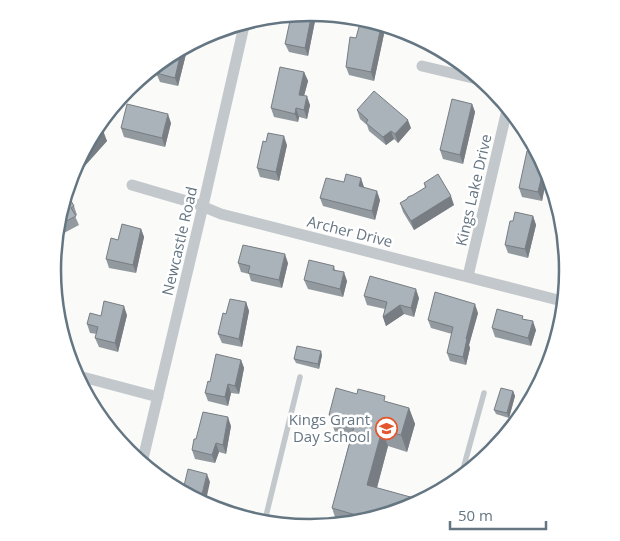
<svg xmlns="http://www.w3.org/2000/svg" width="620" height="541" viewBox="0 0 620 541" font-family="'Open Sans',sans-serif">
  <style>
    .lines { fill: none; stroke-linecap: round; stroke-linejoin: round }
    .lane { stroke: #c3c8cc; stroke-width: 5.5 }
    .street { stroke: #c3c8cc; stroke-width: 11 }
    .wall { fill: #929a9f }
    .shaded-wall { fill: #777d82 }
    .building { fill: #aab3b9; stroke: #777d82 }
    .labels { text-anchor: middle; dominant-baseline: central; stroke-width: 5; stroke-linejoin: round; paint-order: stroke }
    .street-label { font-size: 15px; fill: #657683; stroke: #fff }
    .poi-label { font-size: 15px; fill: #657683; stroke: #fff; text-anchor: end }
    .rim { fill: none; stroke: #657683; stroke-width: 2.5 }
  </style>
  <rect width="100%" height="100%" fill="#fafaf8"/>
  <g class="lines">
    <path class="lane" d="M 462,473 L 484,393
      M 265,520 L 300,377"/>
    <path class="street" d="M 422,66 L 481,80
      M 132,185 L 197,204 L 221,214 L 562,301
      M 468,276 L 507,110
      M 75,375 L 158,397
      M 142,463 L 203,206 L 244,26"/>
  </g>
  <path class="wall" d="M 310,12 L 313,13 L 315,21 L 308,56 L 289,52 L 285,44 Z
    M 384,34 L 374,81 L 349,75 L 346,67 L 356,38 Z
    M 187,49 L 187,50 L 178,86 L 160,82 L 156,73 L 158,68 Z
    M 304,72 L 308,81 L 304,96 L 310,105 L 307,119 L 299,117 L 298,122 L 274,117 L 271,108 Z
    M 472,104 L 475,112 L 463,164 L 443,159 L 440,150 Z
    M 357,110 L 411,128 L 398,143 L 394,139 L 386,145 L 369,131 L 367,125 L 360,119 Z
    M 171,123 L 165,147 L 124,137 L 121,128 Z
    M 100,129 L 107,141 L 82,169 L 77,164 Z
    M 287,145 L 279,181 L 260,177 L 257,168 Z
    M 536,153 L 548,171 L 542,201 L 522,197 L 519,188 Z
    M 424,183 L 454,205 L 414,230 L 403,212 L 400,203 L 425,188 Z
    M 364,187 L 364,188 L 380,200 L 375,220 L 323,206 L 320,198 Z
    M 67,194 L 74,206 L 77,215 L 75,216 L 79,225 L 64,233 L 61,228 Z
    M 533,216 L 536,225 L 528,258 L 508,253 L 505,245 L 513,221 Z
    M 141,229 L 144,237 L 136,273 L 109,268 L 106,259 L 118,240 Z
    M 238,263 L 288,263 L 282,288 L 251,281 L 249,274 L 241,272 Z
    M 334,266 L 335,270 L 347,281 L 343,297 L 308,289 L 304,280 Z
    M 364,296 L 419,298 L 414,317 L 404,314 L 386,326 L 383,317 L 385,309 L 367,305 Z
    M 246,302 L 249,311 L 242,347 L 222,343 L 218,334 L 226,314 Z
    M 478,313 L 469,345 L 470,348 L 466,365 L 450,361 L 447,353 L 452,334 L 431,328 L 428,320 Z
    M 127,315 L 118,352 L 99,347 L 95,338 L 97,334 L 90,333 L 87,324 L 101,316 Z
    M 524,319 L 536,330 L 531,346 L 495,337 L 492,328 Z
    M 322,355 L 319,369 L 296,363 L 294,359 Z
    M 241,360 L 244,368 L 239,394 L 231,393 L 228,406 L 208,401 L 205,393 L 210,382 Z
    M 513,391 L 515,396 L 509,418 L 496,414 L 494,410 Z
    M 387,402 L 409,408 L 415,424 L 407,452 L 388,446 L 377,488 L 408,509 L 337,523 L 332,508 L 351,436 L 335,432 L 329,415 Z
    M 231,426 L 226,454 L 219,452 L 215,463 L 195,459 L 192,450 L 196,439 Z"/>
  <path class="shaded-wall" d="M 312,13 L 315,21 L 308,56 L 305,48 Z
    M 381,27 L 382,27 L 384,34 L 374,81 L 371,72 Z
    M 187,49 L 187,50 L 178,86 L 175,78 L 181,52 Z
    M 304,72 L 308,81 L 302,103 L 299,95 Z
    M 307,96 L 310,105 L 307,119 L 304,110 Z
    M 472,104 L 475,112 L 463,164 L 460,155 Z
    M 296,108 L 299,117 L 298,122 L 295,114 Z
    M 168,114 L 171,123 L 165,147 L 162,138 Z
    M 408,120 L 411,128 L 398,143 L 395,134 Z
    M 391,131 L 394,139 L 386,145 L 383,137 Z
    M 104,133 L 107,141 L 82,169 L 79,161 Z
    M 284,136 L 287,145 L 279,181 L 276,172 Z
    M 544,166 L 548,171 L 542,201 L 538,192 Z
    M 361,178 L 364,187 L 362,195 L 359,186 Z
    M 377,191 L 380,200 L 375,220 L 372,211 Z
    M 451,196 L 454,205 L 414,230 L 411,221 Z
    M 533,216 L 536,225 L 528,258 L 525,249 Z
    M 141,229 L 144,237 L 136,273 L 133,265 Z
    M 285,254 L 288,263 L 282,288 L 279,280 Z
    M 344,272 L 347,281 L 343,297 L 340,289 Z
    M 416,289 L 419,298 L 414,317 L 411,308 Z
    M 246,302 L 249,311 L 242,347 L 239,339 Z
    M 475,304 L 478,313 L 469,345 L 470,348 L 466,365 L 463,357 L 466,339 Z
    M 400,305 L 404,314 L 386,326 L 383,317 Z
    M 124,306 L 127,315 L 118,352 L 115,343 Z
    M 60,310 L 63,318 L 62,322 Z
    M 533,321 L 536,330 L 531,346 L 528,338 Z
    M 321,351 L 322,355 L 319,369 L 318,364 Z
    M 241,360 L 244,368 L 239,394 L 235,386 Z
    M 228,384 L 231,393 L 228,406 L 225,397 Z
    M 513,391 L 515,396 L 509,418 L 507,413 Z
    M 100,407 L 104,416 L 103,417 L 100,411 Z
    M 409,408 L 415,424 L 407,452 L 401,435 Z
    M 228,417 L 231,426 L 226,454 L 223,445 Z
    M 382,430 L 388,446 L 373,502 L 367,485 Z
    M 216,443 L 219,452 L 215,463 L 212,455 Z
    M 207,474 L 210,482 L 205,505 L 200,502 Z"/>
  <path class="building" d="M 310,12 L 312,13 L 305,48 L 285,44 L 291,16 Z
    M 360,23 L 381,27 L 371,72 L 346,67 L 350,37 L 356,38 Z
    M 181,52 L 175,78 L 156,73 L 158,68 Z
    M 280,67 L 304,72 L 299,95 L 307,96 L 304,110 L 296,108 L 295,114 L 271,108 Z
    M 374,91 L 408,120 L 395,134 L 391,131 L 383,137 L 366,123 L 368,120 L 357,110 Z
    M 452,99 L 472,104 L 460,155 L 440,150 Z
    M 127,104 L 168,114 L 162,138 L 121,128 Z
    M 100,129 L 104,133 L 79,161 Z
    M 268,133 L 284,136 L 276,172 L 257,168 L 263,141 L 266,142 Z
    M 527,151 L 536,153 L 544,166 L 538,192 L 519,188 Z
    M 346,174 L 361,178 L 359,186 L 377,191 L 372,211 L 320,198 L 326,178 L 344,182 Z
    M 438,174 L 451,196 L 411,221 L 400,203 L 407,199 L 408,197 L 413,195 L 426,187 L 424,183 Z
    M 67,194 L 74,206 L 71,208 L 76,216 L 61,224 Z
    M 515,212 L 533,216 L 525,249 L 505,245 L 510,221 L 513,221 Z
    M 122,224 L 141,229 L 133,265 L 106,259 L 111,238 L 118,240 Z
    M 243,245 L 285,254 L 279,280 L 248,273 L 250,266 L 238,263 Z
    M 309,260 L 334,266 L 333,270 L 344,272 L 340,289 L 304,280 Z
    M 370,276 L 416,289 L 411,308 L 400,305 L 383,317 L 387,302 L 364,296 Z
    M 435,292 L 475,304 L 466,339 L 467,339 L 463,357 L 447,353 L 453,327 L 428,320 Z
    M 230,299 L 246,302 L 239,339 L 218,334 L 223,313 L 226,314 Z
    M 104,301 L 124,306 L 115,343 L 95,338 L 98,327 L 87,324 L 90,313 L 101,316 Z
    M 497,309 L 523,316 L 522,319 L 533,321 L 528,338 L 492,328 Z
    M 297,346 L 321,351 L 318,364 L 294,359 Z
    M 216,354 L 241,360 L 235,386 L 228,384 L 225,397 L 205,393 L 208,381 L 210,382 Z
    M 336,388 L 357,394 L 358,389 L 385,396 L 384,401 L 409,408 L 401,435 L 382,430 L 367,485 L 414,498 L 413,500 L 419,502 L 408,509 L 355,520 L 356,515 L 332,508 L 355,423 L 329,415 Z
    M 501,388 L 513,391 L 507,413 L 494,410 Z
    M 96,406 L 100,407 L 100,411 Z
    M 203,412 L 228,417 L 223,445 L 216,443 L 212,455 L 192,450 L 194,439 L 196,439 Z
    M 188,469 L 207,474 L 200,502 L 183,490 Z"/>
  <defs>
    <symbol id="school-ring" viewBox="-11 -11 22 22"><circle r="9.5" fill="#fff" stroke="#e4572e" stroke-width="1.5"/><path d="M0-5L7-2L0 1L-7-2ZM-4 1L0 2.5L4 1V4Q0 6-4 4Z" fill="#e4572e"/></symbol>
  </defs>
  <g fill-rule="evenodd">
    <use href="#school-ring" x="374" y="416" width="25" height="25"/>
  </g>
  <g class="labels">
    <g class="street-label">
      <text transform="translate(473 190) rotate(-77)">Kings Lake Drive</text>
      <text transform="translate(350 231) rotate(14)">Archer Drive</text>
      <text transform="translate(179 241) rotate(-77)">Newcastle Road</text>
    </g>
    <g class="poi-label">
      <text x="370" y="419">Kings Grant<tspan x="370" dy="17">Day School</tspan></text>
    </g>
  </g>
  <path d="M0 0H620V541H0ZM61 270a249 249 0 1 1 498 0a249 249 0 1 1-498 0Z" fill="#fff" fill-rule="evenodd"/>
  <path class="rim" d="M61 270a249 249 0 1 1 498 0a249 249 0 1 1-498 0Z"/>
  <path d="M450 521v8h96v-8" fill="none" stroke="#657683" stroke-width="2.5"/>
  <text x="458" y="521" font-size="15" fill="#657683" stroke="#ffffff" stroke-width="4" paint-order="stroke">50 m</text>
</svg>
